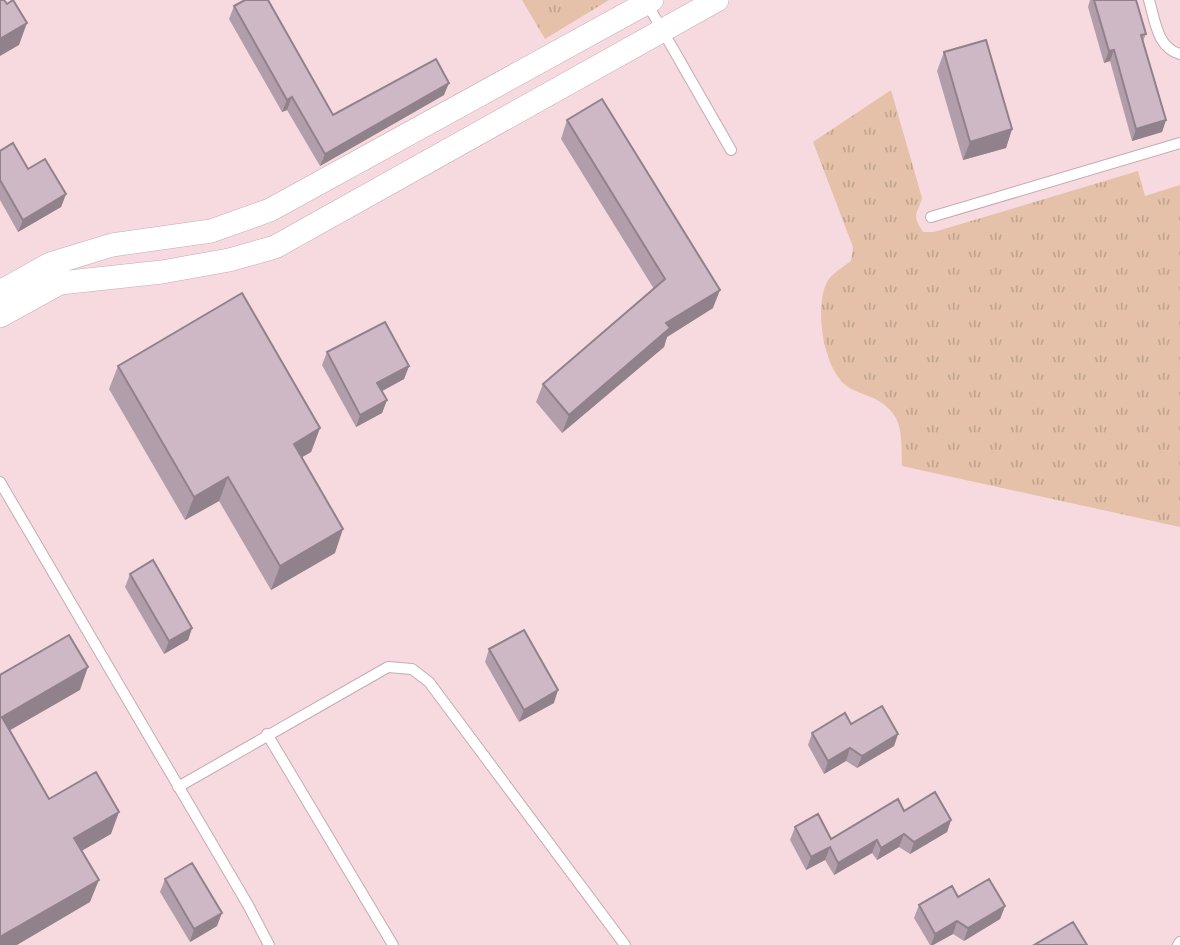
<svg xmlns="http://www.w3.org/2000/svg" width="1180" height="945" viewBox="0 0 1180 945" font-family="Signika,sans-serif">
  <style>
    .grass { fill: url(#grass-tufts) }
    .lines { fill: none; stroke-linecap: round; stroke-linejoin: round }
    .service-casing { stroke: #c5aaaf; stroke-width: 12 }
    .minor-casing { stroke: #c5aaaf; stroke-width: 24 }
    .service { stroke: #fff; stroke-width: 10 }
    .minor { stroke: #fff; stroke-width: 23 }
    .wall { fill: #b29eaa }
    .shaded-wall { fill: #91818b }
    .building { fill: #cfb8c6; stroke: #91818b; stroke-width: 2 }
  </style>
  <defs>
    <pattern id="grass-tufts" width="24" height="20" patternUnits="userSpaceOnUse" patternTransform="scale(1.75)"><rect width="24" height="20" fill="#e4c1a8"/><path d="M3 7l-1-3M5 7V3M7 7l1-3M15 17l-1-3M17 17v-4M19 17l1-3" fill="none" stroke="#c3a58f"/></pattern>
  </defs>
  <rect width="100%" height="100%" fill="#f7dadf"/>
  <path class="grass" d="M 522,0 L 609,0 L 545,39 Z
    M 891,90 L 922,198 C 917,216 911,213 923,232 L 934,232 L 1138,171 L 1145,196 L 1180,185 L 1180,527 L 902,466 C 901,447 904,424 890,410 C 879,397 861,395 848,387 C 823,370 814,308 827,282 C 831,274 843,267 851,261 L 853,247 L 813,142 Z"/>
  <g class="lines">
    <defs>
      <path id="service" d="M 645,0 L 731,150
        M 1149,0 C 1155,20 1157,48 1180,54
        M 931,217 L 1180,143
        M 0,482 L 248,905 L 269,945
        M 267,734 L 393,945
        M 178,787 L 388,667 L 412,669 L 429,682 L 625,945
        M 1178,945 L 1180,942"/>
      <path id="minor" d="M 0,292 L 50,264 L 112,245 L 211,231 L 270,210 L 652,0
        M 0,316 L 60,283 L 162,272 L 229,260 L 275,247 L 717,0"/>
    </defs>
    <use href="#service" class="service-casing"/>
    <use href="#minor" class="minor-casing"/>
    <use href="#service" class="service"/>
    <use href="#minor" class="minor"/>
  </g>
  <path class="wall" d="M 1090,0 L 1136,0 L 1146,34 L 1143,41 L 1166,120 L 1162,132 L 1132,141 L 1110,61 L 1104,63 L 1088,7 Z
    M 234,6 L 333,115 L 444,95 L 320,166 L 287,110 L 282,112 L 229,19 Z
    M 944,52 L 1012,129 L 1006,148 L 963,160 L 937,71 Z
    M 567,120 L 713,308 L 667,337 L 664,347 L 562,433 L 536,402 L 543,384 L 654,289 L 561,139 Z
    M 0,151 L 66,194 L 61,207 L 18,232 L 0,200 Z
    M 327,352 L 409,366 L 404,379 L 382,391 L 387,400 L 382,413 L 356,427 L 322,365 Z
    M 118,366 L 320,428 L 311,452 L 302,457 L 335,553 L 271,590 L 219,501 L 185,520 L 109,389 Z
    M 130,574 L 192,628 L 188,640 L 164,654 L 125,587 Z
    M 489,649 L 554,703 L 519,722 L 485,662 Z
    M 851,724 L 898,734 L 894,746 L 857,768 L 846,761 L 824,774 L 808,745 L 812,733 Z
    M 904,811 L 951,820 L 947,832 L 910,854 L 899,847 L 877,860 L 872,853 L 834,875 L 825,860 L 806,870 L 790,840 L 795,827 L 831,839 Z
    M 165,879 L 217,926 L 190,942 L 160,892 Z
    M 958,897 L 1005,906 L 1000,919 L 964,941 L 953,934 L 933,945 L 930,945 L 914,918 L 919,905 Z"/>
  <path class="shaded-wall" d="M 27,23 L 19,45 L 0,56 L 0,39 Z
    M 1114,50 L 1110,61 L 1104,63 L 1109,51 Z
    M 449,83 L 444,95 L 320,166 L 325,154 Z
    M 292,97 L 287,110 L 282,112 L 287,100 Z
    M 1166,120 L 1162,132 L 1132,141 L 1136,129 Z
    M 1012,129 L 1006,148 L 963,160 L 970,142 Z
    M 66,194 L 61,207 L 18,232 L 23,220 Z
    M 720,290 L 713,308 L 667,337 L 664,347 L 562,433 L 569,415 L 666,323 Z
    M 409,366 L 404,379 L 373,396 L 377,383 Z
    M 387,400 L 382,413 L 356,427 L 360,415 Z
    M 320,428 L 311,452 L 285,467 L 294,444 Z
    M 228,477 L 219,501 L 185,520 L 194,497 Z
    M 343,529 L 335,553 L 271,590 L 280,566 Z
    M 192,628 L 188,640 L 164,654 L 169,641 Z
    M 88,667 L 80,690 L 0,736 L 2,717 Z
    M 558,690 L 554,703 L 519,722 L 524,710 Z
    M 898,734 L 894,746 L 857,768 L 862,756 Z
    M 850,748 L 846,761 L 824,774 L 828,761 Z
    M 119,812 L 111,834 L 66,860 L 74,838 Z
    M 951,820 L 947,832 L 910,854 L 914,842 Z
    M 904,834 L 899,847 L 877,860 L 881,848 Z
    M 877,840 L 872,853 L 834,875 L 838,863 Z
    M 830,847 L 825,860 L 806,870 L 811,857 Z
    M 99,880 L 90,902 L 17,945 L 0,945 L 0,937 Z
    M 1005,906 L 1000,919 L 964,941 L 968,928 Z
    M 222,913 L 217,926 L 190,942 L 194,929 Z
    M 957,921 L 953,934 L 933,945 L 931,945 L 935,934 Z"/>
  <path class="building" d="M 0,0 L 4,0 L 7,4 L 13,0 L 27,23 L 0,39 Z
    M 245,0 L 268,0 L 333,115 L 436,59 L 449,83 L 325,154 L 292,97 L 287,100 L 234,6 Z
    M 1094,0 L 1136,0 L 1146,34 L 1141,35 L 1166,120 L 1136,129 L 1114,50 L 1109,51 Z
    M 986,40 L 1012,129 L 970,142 L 944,52 Z
    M 602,99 L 720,290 L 666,323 L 670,328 L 569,415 L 543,384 L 665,279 L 567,120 Z
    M 13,143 L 28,169 L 45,159 L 66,194 L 23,220 L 0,180 L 0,151 Z
    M 242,293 L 320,428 L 294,444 L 343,529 L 280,566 L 228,477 L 194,497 L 118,366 Z
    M 385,322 L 409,366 L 377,383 L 387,400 L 360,415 L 327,352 Z
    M 153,560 L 192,628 L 169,641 L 130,574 Z
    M 524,630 L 558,690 L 524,710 L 489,649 Z
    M 69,635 L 88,667 L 2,717 L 49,799 L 96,772 L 119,812 L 74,838 L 99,880 L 0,937 L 0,675 Z
    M 882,706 L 898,734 L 862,756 L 850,748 L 828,761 L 812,733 L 845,713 L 851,724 Z
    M 935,792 L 951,820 L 914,842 L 904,834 L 881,848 L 877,840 L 838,863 L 830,847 L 811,857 L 795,827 L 818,814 L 831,839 L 898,799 L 904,811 Z
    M 192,863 L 222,913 L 194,929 L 165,879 Z
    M 989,879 L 1005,906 L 968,928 L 957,921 L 935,934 L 919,905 L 952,886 L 958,897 Z
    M 1073,922 L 1087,945 L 1034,945 Z"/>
</svg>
